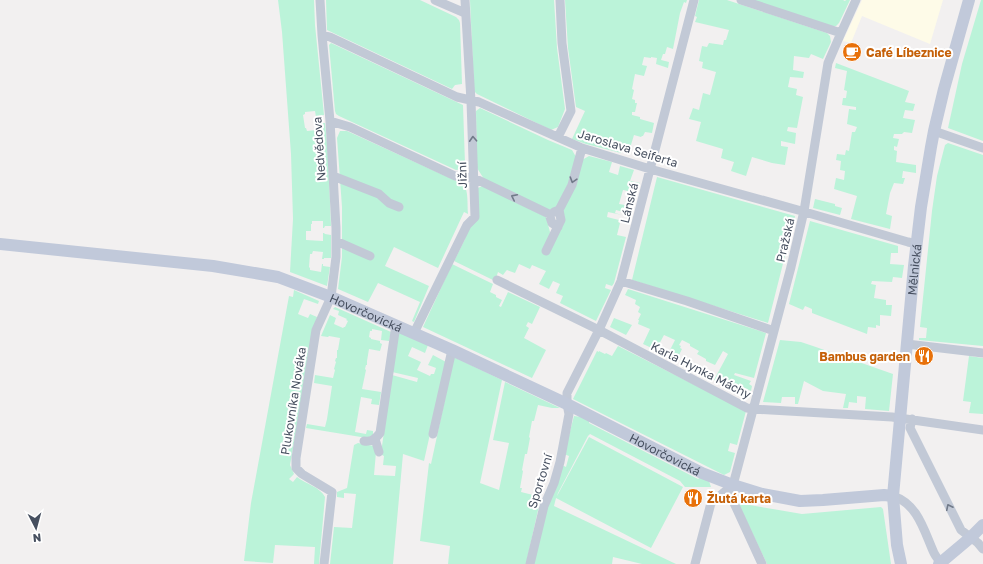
<svg xmlns="http://www.w3.org/2000/svg" width="983" height="564" viewBox="0 0 983 564" font-family="'Golos Text',sans-serif">
  <style>
    .commercial { fill: #fefbe8 }
    .green { fill: #bbf3d9 }
    .lines { fill: none; stroke-linecap: round; stroke-linejoin: round }
    .street { stroke: #c2c9d6; stroke-width: 9 }
    .secondary { stroke: #c1c9da; stroke-width: 12 }
    .oneway { stroke: #717a89 }
    .labels { text-anchor: middle; dominant-baseline: central; stroke-width: 4; stroke-linejoin: round; paint-order: stroke }
    .food-label { font-size: 12px; font-weight: bold; fill: #c56008; stroke: #fff; text-anchor: start }
    .street-label { font-size: 12px; fill: #464f5f; stroke: #fff }
  </style>
  <rect width="100%" height="100%" fill="#f2f0f0"/>
  <path class="commercial" d="M 862,0 L 943,0 L 930,44 L 862,16 L 851,43 L 843,41 Z"/>
  <path class="green" d="M 278,0 L 314,0 L 315,25 L 324,115 L 318,116 L 317,117 L 316,117 L 315,111 L 305,112 L 305,114 L 303,115 L 305,128 L 306,128 L 307,131 L 317,130 L 316,123 L 318,123 L 318,124 L 325,123 L 328,154 L 331,226 L 325,226 L 324,228 L 323,228 L 323,221 L 312,221 L 312,224 L 311,224 L 311,231 L 306,231 L 306,240 L 323,241 L 323,233 L 324,233 L 325,234 L 331,235 L 331,258 L 324,258 L 324,259 L 322,259 L 323,252 L 313,251 L 312,254 L 310,254 L 309,267 L 310,268 L 310,270 L 321,272 L 322,264 L 323,264 L 323,266 L 330,267 L 327,286 L 290,272 L 293,219 L 291,154 L 282,32 Z
    M 326,0 L 420,0 L 456,17 L 459,20 L 460,23 L 462,84 L 455,85 L 452,89 L 327,30 Z
    M 470,0 L 554,0 L 557,48 L 565,109 L 558,127 L 551,130 L 477,94 L 474,91 L 474,89 Z
    M 565,0 L 687,0 L 686,3 L 684,2 L 680,13 L 673,49 L 667,47 L 665,54 L 663,54 L 661,60 L 669,62 L 668,68 L 656,64 L 657,58 L 651,57 L 651,58 L 644,57 L 642,65 L 647,66 L 644,76 L 635,74 L 632,89 L 634,90 L 632,99 L 635,100 L 635,103 L 637,103 L 635,112 L 632,112 L 632,115 L 640,117 L 640,119 L 654,123 L 652,133 L 645,132 L 643,136 L 642,136 L 641,137 L 634,135 L 630,148 L 623,146 L 621,153 L 586,144 L 572,139 L 585,111 L 576,107 L 568,48 Z
    M 699,0 L 727,0 L 827,33 L 830,36 L 831,42 L 823,59 L 811,54 L 809,58 L 794,56 L 793,70 L 804,72 L 803,78 L 790,77 L 788,87 L 797,89 L 796,95 L 803,97 L 797,128 L 788,127 L 787,131 L 796,133 L 795,144 L 781,141 L 781,146 L 788,147 L 785,165 L 772,163 L 752,157 L 746,176 L 731,171 L 734,162 L 721,158 L 723,149 L 696,141 L 701,122 L 689,119 L 693,108 L 699,110 L 703,93 L 710,95 L 716,72 L 702,68 L 703,62 L 699,61 L 702,46 L 707,47 L 709,43 L 723,45 L 724,40 L 726,40 L 729,30 L 695,22 L 697,17 L 695,16 Z
    M 752,0 L 843,0 L 845,1 L 846,0 L 850,0 L 839,23 L 836,26 L 830,26 Z
    M 981,0 L 983,0 L 983,141 L 948,128 L 962,64 Z
    M 331,43 L 463,105 L 465,164 L 462,169 L 456,170 L 339,116 L 336,114 L 335,111 L 329,45 Z
    M 836,63 L 909,91 L 905,102 L 915,104 L 913,111 L 905,110 L 903,118 L 915,120 L 912,133 L 904,132 L 902,134 L 894,134 L 893,138 L 899,139 L 897,147 L 894,146 L 894,150 L 897,151 L 896,162 L 916,165 L 916,173 L 903,171 L 902,178 L 905,178 L 903,184 L 894,183 L 890,193 L 886,214 L 892,216 L 890,229 L 851,219 L 857,196 L 834,189 L 836,178 L 844,180 L 845,171 L 840,170 L 841,161 L 836,160 L 837,154 L 845,155 L 846,150 L 849,151 L 852,132 L 855,132 L 857,127 L 847,124 L 849,109 L 856,110 L 856,107 L 842,105 L 843,98 L 846,98 L 847,91 L 844,90 L 847,71 L 835,68 Z
    M 480,108 L 548,140 L 572,150 L 576,157 L 568,184 L 556,208 L 549,210 L 484,179 L 477,168 L 476,111 Z
    M 340,131 L 347,131 L 463,184 C 469,190 467,205 468,214 L 464,212 L 438,268 L 394,247 L 385,266 L 429,286 L 414,322 L 412,321 L 420,302 L 378,283 L 368,302 L 338,289 L 342,257 L 342,207 L 337,138 Z
    M 948,143 L 983,155 L 983,346 L 919,340 L 919,338 L 926,338 L 927,328 L 920,327 L 932,211 L 937,176 L 945,145 Z
    M 589,156 L 612,162 L 609,172 L 618,175 L 620,166 L 634,170 L 630,181 L 640,183 L 637,193 L 623,190 L 619,204 L 625,205 L 623,212 L 616,210 L 615,213 L 622,215 L 608,212 L 607,217 L 619,220 L 618,222 L 620,223 L 617,235 L 626,237 L 614,283 L 612,286 L 606,284 L 605,288 L 611,290 L 596,321 L 560,303 L 563,296 L 556,293 L 560,284 L 553,281 L 549,289 L 539,284 L 546,271 L 532,265 L 530,269 L 519,264 L 515,273 L 507,270 L 506,271 L 503,275 L 498,272 L 495,281 L 454,261 L 465,239 L 478,188 L 482,186 L 546,217 L 550,232 L 549,252 L 565,219 L 563,211 L 582,160 Z
    M 657,177 L 795,216 L 768,323 L 632,280 Z
    M 815,199 L 835,204 L 835,206 L 842,208 L 840,215 L 813,208 Z
    M 810,221 L 898,246 L 898,253 L 891,253 L 890,264 L 904,265 L 902,278 L 893,277 L 892,282 L 872,281 L 871,284 L 876,285 L 874,298 L 886,300 L 886,305 L 892,305 L 891,316 L 880,315 L 880,326 L 876,325 L 876,328 L 868,327 L 867,334 L 812,313 L 812,309 L 805,306 L 803,310 L 789,304 Z
    M 452,264 L 493,284 L 490,292 L 496,295 L 496,297 L 502,300 L 499,306 L 501,307 L 508,292 L 540,307 L 532,324 L 528,322 L 526,326 L 529,328 L 524,338 L 546,350 L 532,378 L 423,327 Z
    M 628,289 L 766,333 L 754,378 L 735,373 L 734,375 L 751,381 L 749,384 L 752,386 L 751,391 L 735,383 L 732,389 L 714,380 L 728,354 L 723,351 L 715,365 L 706,361 L 706,359 L 697,354 L 699,351 L 690,346 L 690,344 L 682,340 L 679,345 L 681,346 L 680,348 L 682,349 L 676,361 L 667,356 L 675,340 L 664,335 L 656,350 L 643,344 L 650,329 L 638,324 L 639,320 L 638,320 L 641,314 L 638,312 L 640,307 L 635,304 L 636,300 L 625,295 Z
    M 294,290 L 319,301 L 318,304 L 304,299 L 298,314 L 308,318 L 310,314 L 317,317 L 290,465 L 294,474 L 289,479 L 293,482 L 297,477 C 306,484 320,487 325,497 L 319,564 L 314,564 L 315,547 L 275,545 L 273,563 L 244,561 L 251,503 L 289,296 L 293,297 Z
    M 335,307 L 391,332 L 389,341 L 381,340 L 382,331 L 372,329 L 372,331 L 370,331 L 369,337 L 371,338 L 371,339 L 380,341 L 380,343 L 382,344 L 380,351 L 369,349 L 367,361 L 367,365 L 366,365 L 365,369 L 366,370 L 362,389 L 381,392 L 379,405 L 371,404 L 372,399 L 361,397 L 355,432 L 366,434 L 367,430 L 373,431 L 373,435 L 367,438 L 306,428 L 307,424 L 325,427 L 327,419 L 332,386 L 314,383 L 315,375 L 333,378 L 335,370 L 334,369 L 336,362 L 335,361 L 336,358 L 337,358 L 337,350 L 338,350 L 340,338 L 329,336 L 328,337 L 321,336 L 330,315 L 336,318 L 334,324 L 343,328 L 344,327 L 345,327 L 348,321 L 346,320 L 347,319 L 338,315 L 339,311 L 333,309 Z
    M 614,318 L 632,325 L 626,335 L 610,327 Z
    M 398,331 L 428,345 L 425,353 L 412,347 L 408,356 L 421,362 L 417,370 L 430,376 L 431,374 L 434,374 L 436,368 L 428,365 L 433,355 L 446,362 L 424,461 L 403,454 L 393,564 L 330,564 L 334,527 L 352,528 L 356,494 L 344,493 L 344,498 L 337,497 L 337,492 L 347,488 L 354,445 L 358,443 L 374,446 L 376,452 L 374,475 L 395,476 L 396,466 L 383,465 L 384,456 L 382,455 L 382,446 L 392,375 L 417,382 L 418,378 L 392,372 Z
    M 780,340 L 801,342 L 813,346 L 810,355 L 813,346 L 893,374 L 889,411 L 865,409 L 866,397 L 857,396 L 857,403 L 849,402 L 848,408 L 843,408 L 846,394 L 823,391 L 804,381 L 798,404 L 795,404 L 795,397 L 782,397 L 781,403 L 763,402 Z
    M 618,346 L 746,411 L 737,445 L 730,443 L 728,451 L 735,453 L 730,472 L 724,475 L 573,399 L 597,351 L 599,352 L 599,351 L 605,354 L 606,353 L 612,356 Z
    M 969,356 L 983,358 L 983,414 L 969,413 L 971,402 L 963,401 Z
    M 454,357 L 502,380 L 480,483 L 499,490 L 509,443 L 493,440 L 505,382 L 560,408 L 552,408 L 538,405 L 534,421 L 532,421 L 529,437 L 530,438 L 527,454 L 525,454 L 522,470 L 523,471 L 520,488 L 522,488 L 521,492 L 541,497 L 526,564 L 448,564 L 450,546 L 420,541 L 429,463 L 431,464 Z
    M 574,416 L 581,417 L 589,420 L 589,423 L 698,479 L 701,477 L 709,481 L 711,487 L 685,487 L 680,481 L 590,434 L 588,436 L 558,493 L 557,496 L 589,437 L 683,487 L 651,548 L 556,498 L 554,506 L 676,564 L 642,564 L 613,557 L 612,564 L 534,564 L 546,509 L 562,465 L 566,467 L 569,456 L 564,454 Z
    M 738,503 L 802,514 L 881,507 L 883,509 L 891,564 L 767,564 Z"/>
  <g class="lines">
    <path class="street" d="M 320,0 L 322,35 L 330,121 L 336,228 L 336,257 L 331,297 L 316,330 L 296,458 L 296,468 L 302,474 L 332,492 L 324,564
      M 435,0 L 465,13
      M 741,0 L 841,33
      M 322,35 L 330,37 L 457,97 L 479,102 L 582,148 L 650,169 L 798,210 L 908,242 L 917,244
      M 330,121 L 350,127 L 455,176 L 474,178 L 549,214 L 552,223 L 558,227
      M 934,131 L 983,148
      M 558,137 L 571,111 L 562,43 L 560,0
      M 333,176 L 379,194 L 389,203 L 399,207
      M 559,210 L 572,185 L 582,148
      M 336,241 L 370,256
      M 546,251 L 561,220 L 559,210 L 554,212
      M 497,280 L 599,330 L 747,408 L 753,409 L 892,417 L 983,430
      M 621,281 L 687,301 L 774,331
      M 414,333 L 467,225 L 475,217 L 471,101 L 465,0
      M 907,344 L 983,353
      M 912,419 L 910,428 L 961,530 L 978,543 L 983,549
      M 433,434 L 452,350
      M 375,439 L 379,452
      M 364,441 C 372,442 375,439 380,433 L 396,325
      M 893,496 C 918,504 924,531 934,553 C 936,557 939,560 941,564
      M 530,564 L 544,506 L 554,483 L 560,462 L 569,414 L 567,404 L 567,393 L 599,330 L 621,281 L 694,0
      M 695,564 L 711,503 L 733,485
      M 762,564 L 734,503 L 733,485 L 791,267 L 804,211 L 828,63 L 841,33 L 856,0"/>
    <g class="secondary">
      <path id="s1" d="M 0,244 L 213,266 L 278,277 L 331,297 L 452,350 L 567,404 L 702,473 L 733,485 L 762,494 L 800,501 L 823,500 L 884,495 L 893,496"/>
      <path id="s2" d="M 901,564 L 897,545 L 893,496 L 914,266 L 921,207 L 931,147 L 934,131 L 944,89 L 969,0"/>
      <path d="M 939,564 L 970,538 L 983,525"/>
    </g>
  </g>
  <defs><path id="oneway-chevron" d="M-2-3.5L2.5 0L-2 3.5" fill="none" stroke-width="1.6" stroke-linecap="round" stroke-linejoin="round"/></defs>
  <g class="oneway">
    <use href="#oneway-chevron" transform="translate(473 139) rotate(-93)"/>
    <use href="#oneway-chevron" transform="translate(573 180) rotate(107)"/>
    <use href="#oneway-chevron" transform="translate(514 197) rotate(-154)"/>
    <use href="#oneway-chevron" transform="translate(949 507) rotate(-116)"/>
  </g>
  <defs>
    <symbol id="cafe-disc" viewBox="-11 -11 22 22"><circle r="9.5" fill="#e8710a" stroke="#fff"/><path d="M-5.5-4.5H6V0H3Q3 3.5 0 3.5H-2.5Q-5.5 3.5-5.5 0ZM3-3.2v2h1.7v-2ZM-6 4.5H4V6H-6Z" fill="#fff"/></symbol>
    <symbol id="restaurant-disc" viewBox="-11 -11 22 22"><circle r="9.5" fill="#e8710a" stroke="#fff"/><path d="M-5-6h1v4h1v-4h1v4h1v-4h1v5L-1.5 .5V6h-2V.5L-5-1ZM5-6V6H3V1.5H1.5Q1.5-4 5-6Z" fill="#fff"/></symbol>
  </defs>
  <g fill-rule="evenodd">
    <use href="#cafe-disc" x="841" y="41" width="22" height="22"/>
    <use href="#restaurant-disc" x="913" y="345" width="22" height="22"/>
    <use href="#restaurant-disc" x="682" y="487" width="22" height="22"/>
  </g>
  <g class="labels">
    <g class="food-label">
      <text x="866" y="52">Café Líbeznice</text>
      <text x="910" y="356" text-anchor="end">Bambus garden</text>
      <text x="707" y="498">Žlutá karta</text>
    </g>
    <g class="street-label">
      <text transform="translate(628 148) rotate(17)">Jaroslava Seiferta</text>
      <text transform="translate(319 149) rotate(-94)">Nedvědova</text>
      <text transform="translate(462 175) rotate(-92)">Jižní</text>
      <text transform="translate(629 203) rotate(-76)">Lánská</text>
      <text transform="translate(785 240) rotate(-77)">Pražská</text>
      <text stroke="none"><textPath href="#s2" startOffset="296">Mělnická</textPath></text>
      <text stroke="none"><textPath href="#s1" startOffset="375">Hovorčovická</textPath></text>
      <text transform="translate(701 370) rotate(27)">Karla Hynka Máchy</text>
      <text transform="translate(293 401) rotate(-81)">Plukovníka Nováka</text>
      <text stroke="none"><textPath href="#s1" startOffset="706">Hovorčovická</textPath></text>
      <text transform="translate(540 481) rotate(-73)">Sportovní</text>
    </g>
  </g>
  <g transform="translate(36 528) rotate(174)" stroke="#ffffff" stroke-width="3" paint-order="stroke">
  <path d="M0-3L7 15L0 10L-7 15Z" fill="#464f5f"/>
  <text y="-6" font-size="11" font-weight="bold" text-anchor="middle" fill="#464f5f">N</text>
  </g>
</svg>
